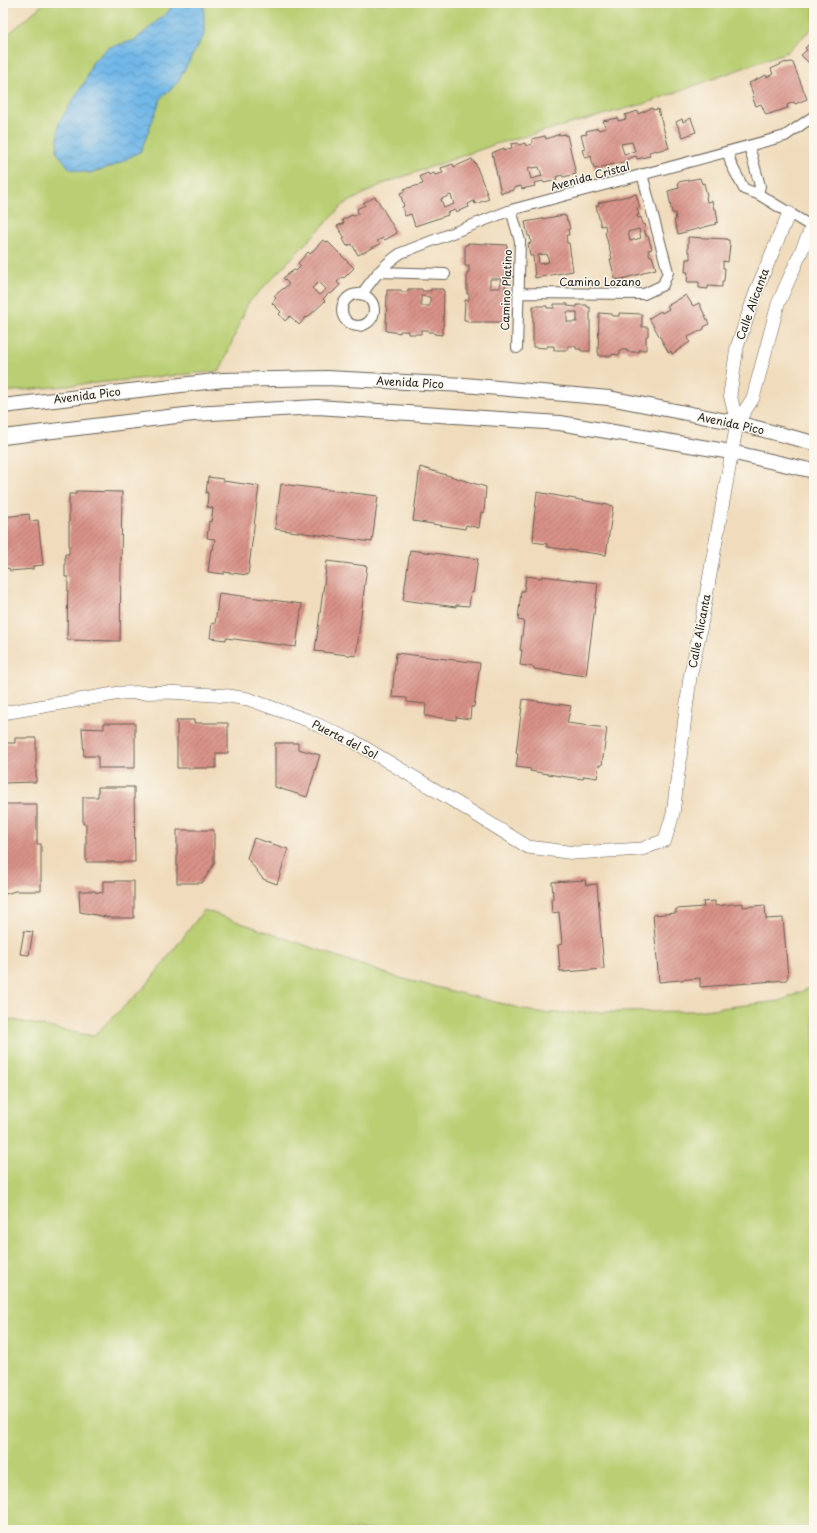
<svg xmlns="http://www.w3.org/2000/svg" width="817" height="1533" viewBox="0 0 817 1533" font-family="'Playpen Sans',sans-serif">
  <style>
    .grass { fill: #bacf73; stroke: #6b7648 }
    .water { fill: url(#water-waves); stroke: #466a82 }
    .building { fill: url(#building-hatch); fill-rule: evenodd }
    .lines { fill: none; stroke-linecap: round; stroke-linejoin: round }
    .minor-casing { stroke: #665f54; stroke-width: 12 }
    .tertiary-casing { stroke: #665f54; stroke-width: 14 }
    .secondary-casing { stroke: #665f54; stroke-width: 16 }
    .minor { stroke: #fff; stroke-width: 10 }
    .tertiary { stroke: #fff; stroke-width: 13 }
    .secondary { stroke: #fff; stroke-width: 14 }
    .labels { text-anchor: middle; dominant-baseline: central; stroke-width: 3; stroke-linejoin: round; paint-order: stroke }
    .street-label { font-size: 11px; fill: #1c1c1c; stroke: #fbf7ec }
  </style>
  <defs>
    <pattern id="water-waves" width="16" height="10" patternUnits="userSpaceOnUse"><rect width="16" height="10" fill="#71b7e8"/><path d="M0 5q4-4 8 0t8 0" fill="none" stroke="#5c94bb"/></pattern>
    <pattern id="building-hatch" width="6" height="6" patternUnits="userSpaceOnUse"><rect width="6" height="6" fill="#d99288"/><path d="M-1 1l2-2M0 6l6-6M5 7l2-2" fill="none" stroke="#af766e"/></pattern>
  </defs>
  <rect width="100%" height="100%" fill="#fbf7ec"/>
  <filter id="ink" filterUnits="userSpaceOnUse"><feTurbulence type="fractalNoise" baseFrequency=".025" numOctaves="2"/><feDisplacementMap in="SourceGraphic" scale="8" xChannelSelector="R" yChannelSelector="G"/><feConvolveMatrix kernelMatrix="1 2 1 2 8 2 1 2 1" color-interpolation-filters="sRGB"/></filter>
  <filter id="wash" filterUnits="userSpaceOnUse"><feTurbulence type="fractalNoise" baseFrequency=".012" numOctaves="4" result="noise"/><feDisplacementMap in="SourceGraphic" scale="16" xChannelSelector="R" yChannelSelector="G"/><feGaussianBlur stdDeviation="0.9" result="paint"/><feColorMatrix in="noise" values="0 0 0 0 0 0 0 0 0 0 0 0 0 0 0 0 0 1.4 0 .05"/><feComposite in="paint" operator="in"/></filter>
  <g filter="url(#wash)">
    <rect width="100%" height="100%" fill="#f0dcbc"/>
    <path class="grass" d="M 44,3 L 814,3 L 814,26 L 787,52 L 647,103 L 496,144 L 380,185 L 343,205 L 248,303 L 220,371 L 3,392 L 3,39 Z
      M 204,910 L 396,977 L 539,1013 L 695,1011 L 780,1001 L 814,986 L 814,1530 L 3,1530 L 3,1018 L 93,1036 L 145,987 Z"/>
    <path class="water" d="M 173,3 L 204,3 L 204,35 L 177,83 L 161,98 L 141,151 L 114,166 L 90,173 L 70,169 L 57,152 L 59,122 L 86,80 L 92,63 L 107,48 L 135,40 L 169,11 Z"/>
    <g id="blocks">
      <path class="building" d="M 814,40 L 814,68 L 801,55 L 807,50 L 805,48 Z
        M 786,62 L 786,63 L 791,62 L 793,63 L 807,99 L 795,104 L 794,102 L 787,105 L 788,108 L 766,115 L 761,104 L 756,106 L 752,97 L 754,97 L 749,83 L 766,75 L 767,77 L 773,74 L 771,69 Z
        M 652,108 L 653,110 L 658,109 L 669,148 L 656,151 L 656,150 L 649,152 L 650,156 L 637,159 L 636,156 L 627,159 L 627,161 L 594,169 L 591,156 L 585,158 L 582,150 L 585,149 L 581,135 L 587,134 L 586,131 L 598,128 L 599,130 L 606,128 L 603,121 L 618,118 L 618,121 L 626,119 L 625,115 L 638,111 L 638,114 ZM 632,142 L 635,151 L 624,154 L 621,144 Z
        M 691,118 L 696,132 L 683,137 L 676,122 L 682,119 L 683,122 Z
        M 560,134 L 560,135 L 565,134 L 565,136 L 567,135 L 576,174 L 563,177 L 562,175 L 556,177 L 557,180 L 544,183 L 543,181 L 534,183 L 535,186 L 522,189 L 521,186 L 514,188 L 514,190 L 501,193 L 492,153 L 504,148 L 504,150 L 512,148 L 511,144 L 518,143 L 519,145 L 525,143 L 526,146 L 532,144 L 532,139 L 545,136 L 546,139 ZM 531,167 L 532,168 L 539,167 L 542,176 L 531,179 L 528,168 Z
        M 472,159 L 474,163 L 475,162 L 489,199 L 475,204 L 474,201 L 468,204 L 469,207 L 456,212 L 455,210 L 447,213 L 448,215 L 415,226 L 411,214 L 405,216 L 402,207 L 404,206 L 400,193 L 405,191 L 404,189 L 423,184 L 420,176 L 428,173 L 429,175 L 434,173 L 435,175 L 443,173 L 441,168 L 453,164 L 454,167 ZM 451,195 L 454,204 L 444,208 L 441,199 Z
        M 700,178 L 702,184 L 704,183 L 707,196 L 706,197 L 707,202 L 712,201 L 714,209 L 716,209 L 718,222 L 715,223 L 716,224 L 678,234 L 674,220 L 676,220 L 675,213 L 672,213 L 668,191 L 679,188 L 678,182 Z
        M 636,194 L 640,208 L 637,208 L 639,215 L 637,215 L 638,218 L 641,217 L 643,225 L 645,224 L 646,227 L 644,228 L 646,236 L 648,236 L 652,249 L 648,250 L 650,256 L 652,256 L 656,269 L 644,272 L 644,273 L 618,280 L 618,279 L 615,279 L 610,259 L 612,259 L 605,232 L 606,232 L 605,225 L 601,226 L 596,206 L 599,205 L 598,203 ZM 639,229 L 641,238 L 630,241 L 628,232 Z
        M 375,197 L 376,199 L 377,199 L 397,233 L 385,240 L 383,238 L 377,241 L 380,244 L 358,255 L 352,244 L 347,246 L 343,239 L 345,238 L 337,226 L 344,223 L 342,220 L 352,215 L 354,216 L 358,214 L 357,209 L 365,205 L 363,203 Z
        M 564,215 L 564,216 L 566,216 L 567,221 L 568,221 L 570,229 L 568,229 L 569,235 L 566,235 L 567,243 L 569,243 L 573,271 L 535,278 L 533,256 L 530,256 L 528,244 L 531,243 L 530,236 L 528,236 L 525,222 ZM 547,254 L 549,262 L 539,264 L 538,255 Z
        M 688,237 L 727,239 L 727,240 L 729,240 L 729,245 L 730,245 L 728,262 L 723,261 L 723,268 L 725,268 L 724,281 L 722,281 L 722,287 L 708,286 L 708,289 L 699,288 L 699,282 L 687,282 L 688,272 L 685,272 L 686,259 L 690,259 L 690,252 L 688,252 Z
        M 323,240 L 326,242 L 327,241 L 354,268 L 344,278 L 342,277 L 337,282 L 340,285 L 331,294 L 329,293 L 323,299 L 325,301 L 307,318 L 306,317 L 299,325 L 290,316 L 285,321 L 279,314 L 281,312 L 272,303 L 276,298 L 274,296 L 289,284 L 283,278 L 294,270 L 296,271 L 301,266 L 298,263 L 308,252 L 310,254 ZM 319,282 L 326,289 L 319,295 L 312,288 Z
        M 468,243 L 507,245 L 507,258 L 505,258 L 504,267 L 508,267 L 505,288 L 508,288 L 508,301 L 505,301 L 505,308 L 507,308 L 506,322 L 467,322 L 467,320 L 464,320 L 465,300 L 469,300 L 469,294 L 467,294 L 467,272 L 469,272 L 469,266 L 465,266 L 465,245 L 468,245 ZM 490,279 L 501,279 L 500,288 L 490,288 Z
        M 408,289 L 422,289 L 422,291 L 431,291 L 431,289 L 443,289 L 443,291 L 444,291 L 443,328 L 442,328 L 442,335 L 434,334 L 434,332 L 428,332 L 428,330 L 421,330 L 421,334 L 408,334 L 408,331 L 400,331 L 400,333 L 386,331 L 387,290 L 401,290 L 401,292 L 408,292 ZM 421,296 L 430,297 L 430,306 L 421,306 Z
        M 686,295 L 693,306 L 699,303 L 709,324 L 704,327 L 704,329 L 688,337 L 690,342 L 672,354 L 671,351 L 669,353 L 649,318 L 661,311 L 662,313 L 669,309 L 667,306 Z
        M 554,304 L 568,304 L 568,306 L 577,307 L 577,305 L 587,305 L 587,307 L 590,307 L 590,351 L 581,351 L 581,349 L 576,349 L 576,346 L 568,346 L 568,350 L 554,350 L 554,346 L 547,346 L 547,348 L 533,347 L 533,306 L 547,306 L 547,308 L 554,308 ZM 567,312 L 577,312 L 577,322 L 567,322 Z
        M 599,313 L 612,314 L 612,316 L 619,316 L 619,313 L 642,314 L 642,327 L 648,327 L 648,336 L 646,336 L 646,350 L 639,350 L 639,352 L 627,352 L 627,350 L 620,350 L 620,355 L 612,354 L 612,356 L 599,356 L 599,353 L 598,353 Z
        M 420,467 L 486,487 L 484,513 L 481,512 L 479,528 L 466,525 L 465,529 L 413,521 Z
        M 208,477 L 223,479 L 223,481 L 259,486 L 248,575 L 224,572 L 224,574 L 208,572 L 211,549 L 213,550 L 215,539 L 207,538 L 209,521 L 211,522 L 213,508 L 207,507 L 208,493 L 206,493 Z
        M 281,484 L 378,496 L 372,542 L 275,529 Z
        M 76,491 L 122,492 L 120,641 L 67,640 L 68,577 L 65,577 L 65,554 L 69,554 L 69,494 L 76,494 Z
        M 537,492 L 613,506 L 606,555 L 547,547 L 547,544 L 533,542 L 534,529 L 533,528 Z
        M 29,514 L 30,521 L 38,520 L 43,565 L 33,566 L 33,569 L 10,571 L 9,568 L 3,569 L 3,517 Z
        M 410,550 L 478,559 L 473,593 L 471,592 L 469,606 L 456,605 L 456,607 L 403,600 Z
        M 327,561 L 367,566 L 356,656 L 315,651 Z
        M 526,576 L 542,578 L 542,576 L 598,583 L 586,676 L 534,669 L 534,667 L 520,665 L 522,650 L 520,650 L 524,621 L 518,620 L 521,591 L 524,591 Z
        M 219,593 L 302,604 L 296,647 L 226,638 L 226,640 L 210,638 L 212,623 L 215,624 Z
        M 396,653 L 480,663 L 474,707 L 471,707 L 470,719 L 456,717 L 456,720 L 425,716 L 426,704 L 407,702 L 407,698 L 392,697 Z
        M 523,699 L 571,706 L 567,723 L 607,728 L 602,765 L 599,765 L 597,778 L 584,776 L 583,779 L 560,776 L 530,771 L 531,769 L 516,767 L 518,754 L 516,753 Z
        M 177,720 L 194,720 L 194,723 L 228,723 L 228,753 L 216,753 L 216,768 L 177,768 Z
        M 104,723 L 135,723 L 135,768 L 98,768 L 98,756 L 84,756 L 82,728 L 104,729 Z
        M 15,738 L 36,738 L 36,782 L 3,783 L 3,743 L 15,743 Z
        M 275,743 L 298,743 L 298,749 L 320,755 L 307,797 L 275,787 Z
        M 98,787 L 134,787 L 135,862 L 86,862 L 86,824 L 83,824 L 83,797 L 98,797 Z
        M 3,804 L 37,804 L 37,844 L 41,844 L 41,891 L 15,891 L 3,895 Z
        M 177,830 L 214,830 L 214,864 L 202,883 L 177,883 Z
        M 254,838 L 288,849 L 277,884 L 263,879 L 247,858 Z
        M 585,880 L 586,885 L 597,884 L 604,969 L 564,972 L 564,971 L 560,971 L 558,945 L 562,944 L 559,912 L 552,913 L 551,899 L 553,898 L 552,882 Z
        M 103,881 L 134,881 L 134,918 L 112,918 L 80,912 L 79,891 L 95,891 L 95,892 L 103,893 Z
        M 715,901 L 715,906 L 743,903 L 743,907 L 765,905 L 766,919 L 783,918 L 788,977 L 786,980 L 700,987 L 700,978 L 659,982 L 653,915 L 676,913 L 676,909 L 704,907 L 703,902 Z
        M 24,931 L 33,932 L 29,955 L 20,954 Z"/>
    </g>
  </g>
  <g filter="url(#ink)">
    <use href="#blocks" fill-opacity="0" stroke="#665f54" stroke-width="1"/>
    <g class="lines">
      <defs>
        <path id="minor" d="M 749,146 L 760,186 L 758,194
          M 728,152 L 731,164 L 744,189 L 758,194 L 814,228
          M 511,210 L 520,241 L 517,348
          M 378,272 L 445,274
          M 518,293 L 644,294 L 663,285 L 668,272 L 642,174
          M342 310a16 16 0 1 1 32 0a16 16 0 1 1-32 0Z
          M 362,294 C 374,277 383,265 401,253 L 511,210 L 785,136 L 814,116"/>
        <path id="tertiary" d="M 737,423 L 730,394 L 737,347 L 757,289 L 789,213
          M 3,713 L 120,693 L 169,692 L 229,696 L 248,699 L 307,720 L 355,742 L 462,806 L 528,847 L 575,853 L 642,849 L 665,840 L 673,814 L 690,677 L 699,636 L 737,423 L 753,398 L 778,304 L 812,227"/>
        <path id="secondary" d="M 3,406 L 223,380 L 327,378 L 464,385 L 609,398 L 737,423 L 814,443
          M 3,437 L 193,414 L 317,407 L 560,423 L 731,452 L 814,471"/>
      </defs>
      <use href="#minor" class="minor-casing"/>
      <use href="#tertiary" class="tertiary-casing"/>
      <use href="#secondary" class="secondary-casing"/>
      <use href="#minor" class="minor"/>
      <use href="#tertiary" class="tertiary"/>
      <use href="#secondary" class="secondary"/>
    </g>
  </g>
  <g class="labels">
    <g class="street-label">
      <text transform="translate(590 176) rotate(-15)">Avenida Cristal</text>
      <text x="600" y="281">Camino Lozano</text>
      <text transform="translate(506 290) rotate(-88)">Camino Platino</text>
      <text transform="translate(752 304) rotate(-70)">Calle Alicanta</text>
      <text transform="translate(410 382) rotate(3)">Avenida Pico</text>
      <text transform="translate(87 395) rotate(-7)">Avenida Pico</text>
      <text transform="translate(731 423) rotate(12)">Avenida Pico</text>
      <text transform="translate(699 631) rotate(-79)">Calle Alicanta</text>
      <text transform="translate(345 739) rotate(27)">Puerta del Sol</text>
    </g>
  </g>
  <rect width="817" height="1533" fill="none" stroke="#fbf7ec" stroke-width="16"/>
</svg>
